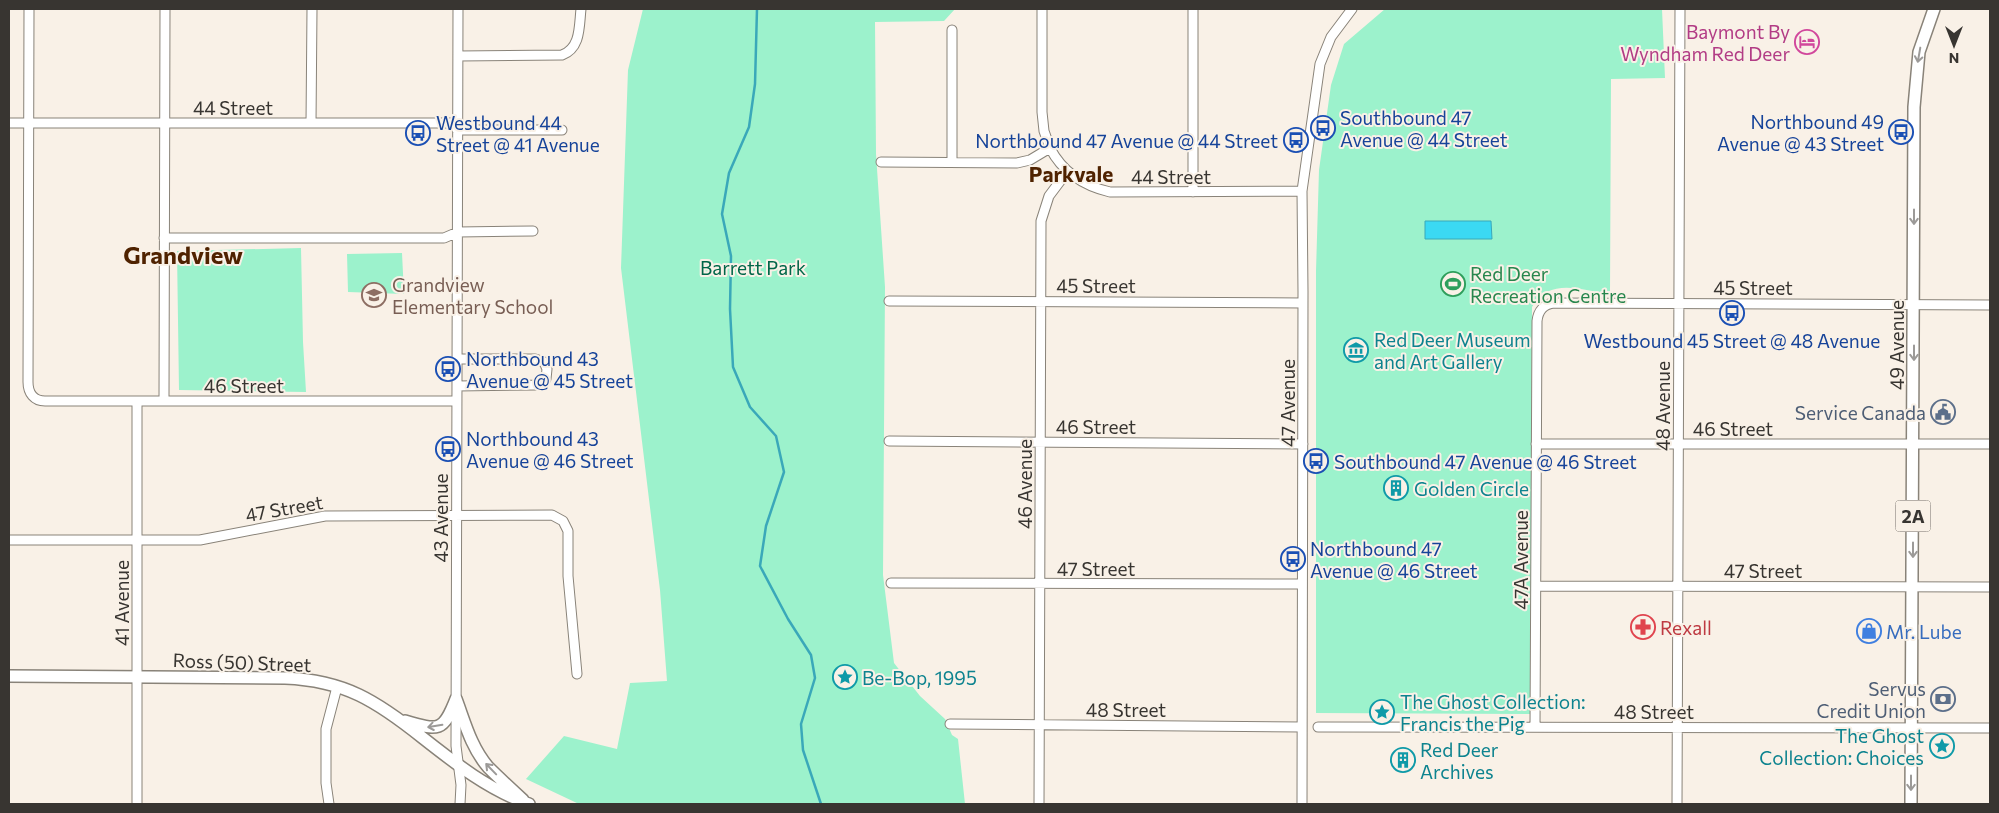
<svg xmlns="http://www.w3.org/2000/svg" width="1999" height="813" viewBox="0 0 1999 813" font-family="Commissioner,sans-serif">
  <style>
    .green { fill: #9cf2cc }
    .water { fill: #3bd9f3; stroke: #3aa8b9 }
    .lines { fill: none; stroke-linecap: round; stroke-linejoin: round }
    .stream { stroke: #3aa8b9; stroke-width: 2.5 }
    .minor-casing { stroke: #898379; stroke-width: 11 }
    .major-casing { stroke: #898379; stroke-width: 14 }
    .minor { stroke: #fff; stroke-width: 9 }
    .major { stroke: #fff; stroke-width: 11 }
    .oneway { stroke: #9c9a98 }
    .labels { text-anchor: middle; dominant-baseline: central; stroke-width: 4; stroke-linejoin: round; paint-order: stroke }
    .shield { fill: #f9f1e7; stroke: #726d68; stroke-width: 1 }
    .shield-label { font-size: 18px; font-weight: bold; fill: #383531 }
    .hotel-label { font-size: 19px; fill: #b23c85; stroke: #f9f1e7; text-anchor: end }
    .street-label { font-size: 19px; fill: #383531; stroke: #f9f1e7 }
    .transit-label { font-size: 19px; fill: #164399; stroke: #f9f1e7; text-anchor: start }
    .park-label { font-size: 19px; fill: #016648; stroke: #f9f1e7 }
    .leisure-label { font-size: 19px; fill: #27864d; stroke: #f9f1e7; text-anchor: start }
    .education-label { font-size: 19px; fill: #785e54; stroke: #f9f1e7; text-anchor: start }
    .culture-label { font-size: 19px; fill: #0d838f; stroke: #f9f1e7; text-anchor: start }
    .service-label { font-size: 19px; fill: #4e5e75; stroke: #f9f1e7; text-anchor: end }
    .health-label { font-size: 19px; fill: #be3a42; stroke: #f9f1e7; text-anchor: start }
    .shop-label { font-size: 19px; fill: #366cbe; stroke: #f9f1e7; text-anchor: start }
    .quarter-label { font-size: 21px; font-weight: bold; fill: #4f2200; stroke: #f9f1e7 }
    .district-label { font-size: 24px; font-weight: bold; fill: #4f2200; stroke: #f9f1e7 }
  </style>
  <rect width="100%" height="100%" fill="#f9f1e7"/>
  <path class="green" d="M 643,9 L 955,9 L 944,21 L 875,22 L 876,154 L 885,287 L 883,575 L 894,663 L 920,696 L 945,719 L 952,735 L 958,739 L 965,804 L 579,804 L 526,779 L 564,736 L 617,749 L 630,683 L 667,681 L 660,590 L 621,268 L 628,70 Z
    M 1385,9 L 1662,9 L 1665,78 L 1611,79 L 1610,294 C 1581,290 1549,277 1532,307 L 1530,714 L 1316,713 L 1316,271 L 1319,170 L 1331,85 L 1344,44 Z
    M 301,248 L 303,342 L 306,392 L 179,390 L 177,251 Z
    M 402,253 L 404,294 L 348,292 L 347,254 Z"/>
  <path class="water" d="M 1425,221 L 1491,221 L 1492,239 L 1425,239 Z"/>
  <g class="lines">
    <path class="stream" d="M 757,9 L 755,84 L 749,127 L 729,173 L 722,214 L 731,256 L 730,309 L 733,367 L 750,407 L 776,436 L 784,472 L 766,526 L 760,566 L 788,619 L 811,655 L 815,678 L 801,724 L 803,750 L 821,804"/>
    <defs>
      <path id="minor" d="M 29,9 L 28,382 C 28,393 34,401 45,401 L 457,401
        M 458,9 L 456,746 L 461,785 L 460,804
        M 1042,9 L 1042,112 L 1044,131 L 1050,148
        M 1193,9 L 1193,192
        M 458,56 L 562,55 C 581,48 579,26 581,9
        M 9,123 L 457,123
        M 311,123 L 312,9
        M 457,130 L 562,130
        M 881,162 L 1017,163 L 1030,160 L 1050,148 C 1063,173 1084,186 1110,192 L 1302,191
        M 952,162 L 952,30
        M 164,238 L 444,238 L 458,232 L 533,231
        M 889,301 L 1303,303
        M 457,386 L 538,385 L 546,379 L 547,369 L 544,362 L 535,359 L 457,359
        M 137,401 L 137,804
        M 164,401 L 165,9
        M 889,441 L 1303,444
        M 1536,444 L 1990,444
        M 9,540 L 200,540 L 325,516 L 552,515 L 563,521 L 568,531 L 568,576 L 577,674
        M 891,583 L 1302,584
        M 1536,586 L 1990,587
        M 950,724 L 1302,727
        M 1318,727 L 1990,728
        M 1535,727 L 1537,321 C 1538,311 1544,304 1554,303 L 1990,305
        M 329,804 L 326,783 L 326,729 L 337,687
        M 1039,804 L 1041,221 L 1049,196 L 1067,172
        M 1302,804 L 1303,291 L 1302,191 L 1320,64 L 1331,37 L 1352,9
        M 1677,804 L 1680,9"/>
      <path id="major" d="M 9,676 L 285,678 C 310,679 336,684 359,695 C 382,706 403,722 423,738 C 456,764 489,790 529,804
        M 456,699 C 465,723 471,747 488,767 C 499,778 511,789 523,800
        M 405,721 C 439,731 443,732 456,699
        M 1911,804 L 1914,107 L 1919,52 L 1934,9"/>
    </defs>
    <use href="#minor" class="minor-casing"/>
    <use href="#major" class="major-casing"/>
    <use href="#minor" class="minor"/>
    <use href="#major" class="major"/>
  </g>
  <defs><path id="oneway-shaft" d="M-6 0H5M1.5-3L5.5 0L1.5 3" fill="none" stroke-width="1.6" stroke-linecap="round" stroke-linejoin="round" transform="scale(1.25)"/></defs>
  <g class="oneway">
    <use href="#oneway-shaft" transform="translate(1919 55) rotate(100)"/>
    <use href="#oneway-shaft" transform="translate(1914 217) rotate(90)"/>
    <use href="#oneway-shaft" transform="translate(1914 353) rotate(90)"/>
    <use href="#oneway-shaft" transform="translate(1913 550) rotate(90)"/>
    <use href="#oneway-shaft" transform="translate(435 726) rotate(171)"/>
    <use href="#oneway-shaft" transform="translate(491 769) rotate(-134)"/>
    <use href="#oneway-shaft" transform="translate(1911 783) rotate(90)"/>
  </g>
  <defs>
    <symbol id="hotel-ring" viewBox="-11 -11 22 22"><circle r="9.5" fill="#f9f1e7" stroke="#d1479c" stroke-width="1.5"/><path d="M-6-4.5h1.5V1H6V5H4.5V3h-9V5H-6ZM-4 0a1.8 1.8 0 1 1 3.6 0ZM.5 0V-2.5h3Q6-2.5 6 0Z" fill="#d1479c"/></symbol>
    <symbol id="bus-ring" viewBox="-11 -11 22 22"><circle r="9.5" fill="#f9f1e7" stroke="#1a4fb4" stroke-width="1.5"/><path d="M-5-6H5V4H4V6H2V4H-2V6H-4V4H-5ZM-3.5-4V0h7V-4ZM-3.5 1.2v1.5H-2V1.2ZM2 1.2v1.5H3.5V1.2Z" fill="#1a4fb4"/></symbol>
    <symbol id="stadium-ring" viewBox="-11 -11 22 22"><circle r="9.5" fill="#f9f1e7" stroke="#2e9e5b" stroke-width="1.5"/><path d="M0-5a6.5 5 0 1 0 0 10a6.5 5 0 1 0 0-10ZM-3.5-1.8h7v3.6h-7Z" fill="#2e9e5b"/></symbol>
    <symbol id="school-ring" viewBox="-11 -11 22 22"><circle r="9.5" fill="#f9f1e7" stroke="#8d6e63" stroke-width="1.5"/><path d="M0-5L7-2L0 1L-7-2ZM-4 1L0 2.5L4 1V4Q0 6-4 4Z" fill="#8d6e63"/></symbol>
    <symbol id="museum-ring" viewBox="-11 -11 22 22"><circle r="9.5" fill="#f9f1e7" stroke="#0f9aa8" stroke-width="1.5"/><path d="M0-6L6-3V-2H-6V-3ZM-5-1h2V3h-2ZM-1-1h2V3h-2ZM3-1h2V3H3ZM-6 4H6V6H-6Z" fill="#0f9aa8"/></symbol>
    <symbol id="civic-ring" viewBox="-11 -11 22 22"><circle r="9.5" fill="#f9f1e7" stroke="#5c6f8a" stroke-width="1.5"/><path d="M-.6-6.5H3V-4.5H.6V-3L4-1V1h2V6H-6V1h2V-1L-.6-3ZM-1.2 2.5V6h2.4V2.5Z" fill="#5c6f8a"/></symbol>
    <symbol id="building-ring" viewBox="-11 -11 22 22"><circle r="9.5" fill="#f9f1e7" stroke="#0f9aa8" stroke-width="1.5"/><path d="M-4-6H4V6H1V3H-1V6H-4ZM-2.5-4.3h1.7v1.8h-1.7ZM.8-4.3h1.7v1.8H.8ZM-2.5-1h1.7V.8h-1.7ZM.8-1h1.7V.8H.8Z" fill="#0f9aa8"/></symbol>
    <symbol id="pharmacy-ring" viewBox="-11 -11 22 22"><circle r="9.5" fill="#f9f1e7" stroke="#e0444e" stroke-width="1.5"/><path d="M-2-6h4v4h4v4h-4v4h-4v-4h-4v-4h4Z" fill="#e0444e"/></symbol>
    <symbol id="shop-ring" viewBox="-11 -11 22 22"><circle r="9.5" fill="#f9f1e7" stroke="#3f7fe0" stroke-width="1.5"/><path d="M-5-2.5h2.3a2.7 3.5 0 0 1 5.4 0H5L5.5 6h-11ZM-1.5-2.5h3a1.5 2.3 0 0 0-3 0Z" fill="#3f7fe0"/></symbol>
    <symbol id="sight-ring" viewBox="-11 -11 22 22"><circle r="9.5" fill="#f9f1e7" stroke="#0f9aa8" stroke-width="1.5"/><path d="M0-6L1.8-2.2L6-1.7L2.9 1.2L3.7 5.4L0 3.3L-3.7 5.4L-2.9 1.2L-6-1.7L-1.8-2.2Z" fill="#0f9aa8"/></symbol>
    <symbol id="bank-ring" viewBox="-11 -11 22 22"><circle r="9.5" fill="#f9f1e7" stroke="#5c6f8a" stroke-width="1.5"/><path d="M-6-4H6V4H-6ZM0-2.3a2.3 2.3 0 1 0 0 4.6a2.3 2.3 0 1 0 0-4.6Z" fill="#5c6f8a"/></symbol>
  </defs>
  <g fill-rule="evenodd">
    <use href="#hotel-ring" x="1793" y="28" width="28" height="28"/>
    <use href="#bus-ring" x="1309" y="114" width="28" height="28"/>
    <use href="#bus-ring" x="1887" y="118" width="28" height="28"/>
    <use href="#bus-ring" x="404" y="119" width="28" height="28"/>
    <use href="#bus-ring" x="1282" y="126" width="28" height="28"/>
    <use href="#stadium-ring" x="1439" y="270" width="28" height="28"/>
    <use href="#school-ring" x="360" y="281" width="28" height="28"/>
    <use href="#bus-ring" x="1718" y="299" width="28" height="28"/>
    <use href="#museum-ring" x="1342" y="336" width="28" height="28"/>
    <use href="#bus-ring" x="434" y="355" width="28" height="28"/>
    <use href="#civic-ring" x="1929" y="398" width="28" height="28"/>
    <use href="#bus-ring" x="434" y="435" width="28" height="28"/>
    <use href="#bus-ring" x="1302" y="447" width="28" height="28"/>
    <use href="#building-ring" x="1382" y="474" width="28" height="28"/>
    <use href="#bus-ring" x="1279" y="545" width="28" height="28"/>
    <use href="#pharmacy-ring" x="1629" y="613" width="28" height="28"/>
    <use href="#shop-ring" x="1855" y="617" width="28" height="28"/>
    <use href="#sight-ring" x="831" y="663" width="28" height="28"/>
    <use href="#bank-ring" x="1929" y="685" width="28" height="28"/>
    <use href="#sight-ring" x="1368" y="698" width="28" height="28"/>
    <use href="#sight-ring" x="1928" y="732" width="28" height="28"/>
    <use href="#building-ring" x="1389" y="746" width="28" height="28"/>
  </g>
  <g class="labels">
    <rect class="shield" x="1895.5" y="500.5" width="35" height="31" rx="4"/>
    <g class="shield-label">
      <text x="1913" y="516">2A</text>
    </g>
    <g class="hotel-label">
      <text x="1790" y="31">Baymont By<tspan x="1790" dy="22">Wyndham Red Deer</tspan></text>
    </g>
    <g class="street-label">
      <text x="233" y="107">44 Street</text>
      <text x="1171" y="176">44 Street</text>
      <text x="1096" y="285">45 Street</text>
      <text x="1753" y="287">45 Street</text>
      <text transform="translate(1896 345) rotate(-90)">49 Avenue</text>
      <text x="244" y="385">46 Street</text>
      <text transform="translate(1287 403) rotate(-90)">47 Avenue</text>
      <text transform="translate(1662 406) rotate(-90)">48 Avenue</text>
      <text x="1096" y="426">46 Street</text>
      <text x="1733" y="428">46 Street</text>
      <text transform="translate(1024 484) rotate(-90)">46 Avenue</text>
      <text transform="translate(284 508) rotate(-10)">47 Street</text>
      <text transform="translate(440 518) rotate(-90)">43 Avenue</text>
      <text transform="translate(1520 560) rotate(-90)">47A Avenue</text>
      <text x="1096" y="568">47 Street</text>
      <text x="1763" y="570">47 Street</text>
      <text transform="translate(121 603) rotate(-90)">41 Avenue</text>
      <text transform="translate(242 662) rotate(2)">Ross (50) Street</text>
      <text x="1126" y="709">48 Street</text>
      <text x="1654" y="711">48 Street</text>
    </g>
    <g class="transit-label">
      <text x="1340" y="117">Southbound 47<tspan x="1340" dy="22">Avenue @ 44 Street</tspan></text>
      <text x="1884" y="121" text-anchor="end">Northbound 49<tspan x="1884" dy="22">Avenue @ 43 Street</tspan></text>
      <text x="436" y="122">Westbound 44<tspan x="436" dy="22">Street @ 41 Avenue</tspan></text>
      <text x="1278" y="140" text-anchor="end">Northbound 47 Avenue @ 44 Street</text>
      <text x="1732" y="340" text-anchor="middle">Westbound 45 Street @ 48 Avenue</text>
      <text x="466" y="358">Northbound 43<tspan x="466" dy="22">Avenue @ 45 Street</tspan></text>
      <text x="466" y="438">Northbound 43<tspan x="466" dy="22">Avenue @ 46 Street</tspan></text>
      <text x="1334" y="461">Southbound 47 Avenue @ 46 Street</text>
      <text x="1310" y="548">Northbound 47<tspan x="1310" dy="22">Avenue @ 46 Street</tspan></text>
    </g>
    <g class="park-label">
      <text x="753" y="267">Barrett Park</text>
    </g>
    <g class="leisure-label">
      <text x="1470" y="273">Red Deer<tspan x="1470" dy="22">Recreation Centre</tspan></text>
    </g>
    <g class="education-label">
      <text x="392" y="284">Grandview<tspan x="392" dy="22">Elementary School</tspan></text>
    </g>
    <g class="culture-label">
      <text x="1374" y="339">Red Deer Museum<tspan x="1374" dy="22">and Art Gallery</tspan></text>
      <text x="1414" y="488">Golden Circle</text>
      <text x="862" y="677">Be-Bop, 1995</text>
      <text x="1400" y="701">The Ghost Collection:<tspan x="1400" dy="22">Francis the Pig</tspan></text>
      <text x="1924" y="735" text-anchor="end">The Ghost<tspan x="1924" dy="22">Collection: Choices</tspan></text>
      <text x="1420" y="749">Red Deer<tspan x="1420" dy="22">Archives</tspan></text>
    </g>
    <g class="service-label">
      <text x="1926" y="412">Service Canada</text>
      <text x="1926" y="688">Servus<tspan x="1926" dy="22">Credit Union</tspan></text>
    </g>
    <g class="health-label">
      <text x="1660" y="627">Rexall</text>
    </g>
    <g class="shop-label">
      <text x="1886" y="631">Mr. Lube</text>
    </g>
    <g class="quarter-label">
      <text x="1071" y="173">Parkvale</text>
    </g>
    <g class="district-label">
      <text x="183" y="254">Grandview</text>
    </g>
  </g>
  <rect width="1999" height="813" fill="none" stroke="#383531" stroke-width="20"/>
  <g transform="translate(1954 45) rotate(180)" stroke="#f9f1e7" stroke-width="4" paint-order="stroke">
  <path d="M0-4L9 19L0 12L-9 19Z" fill="#383531"/>
  <text y="-8" font-size="14" font-weight="bold" text-anchor="middle" fill="#383531">N</text>
  </g>
</svg>
